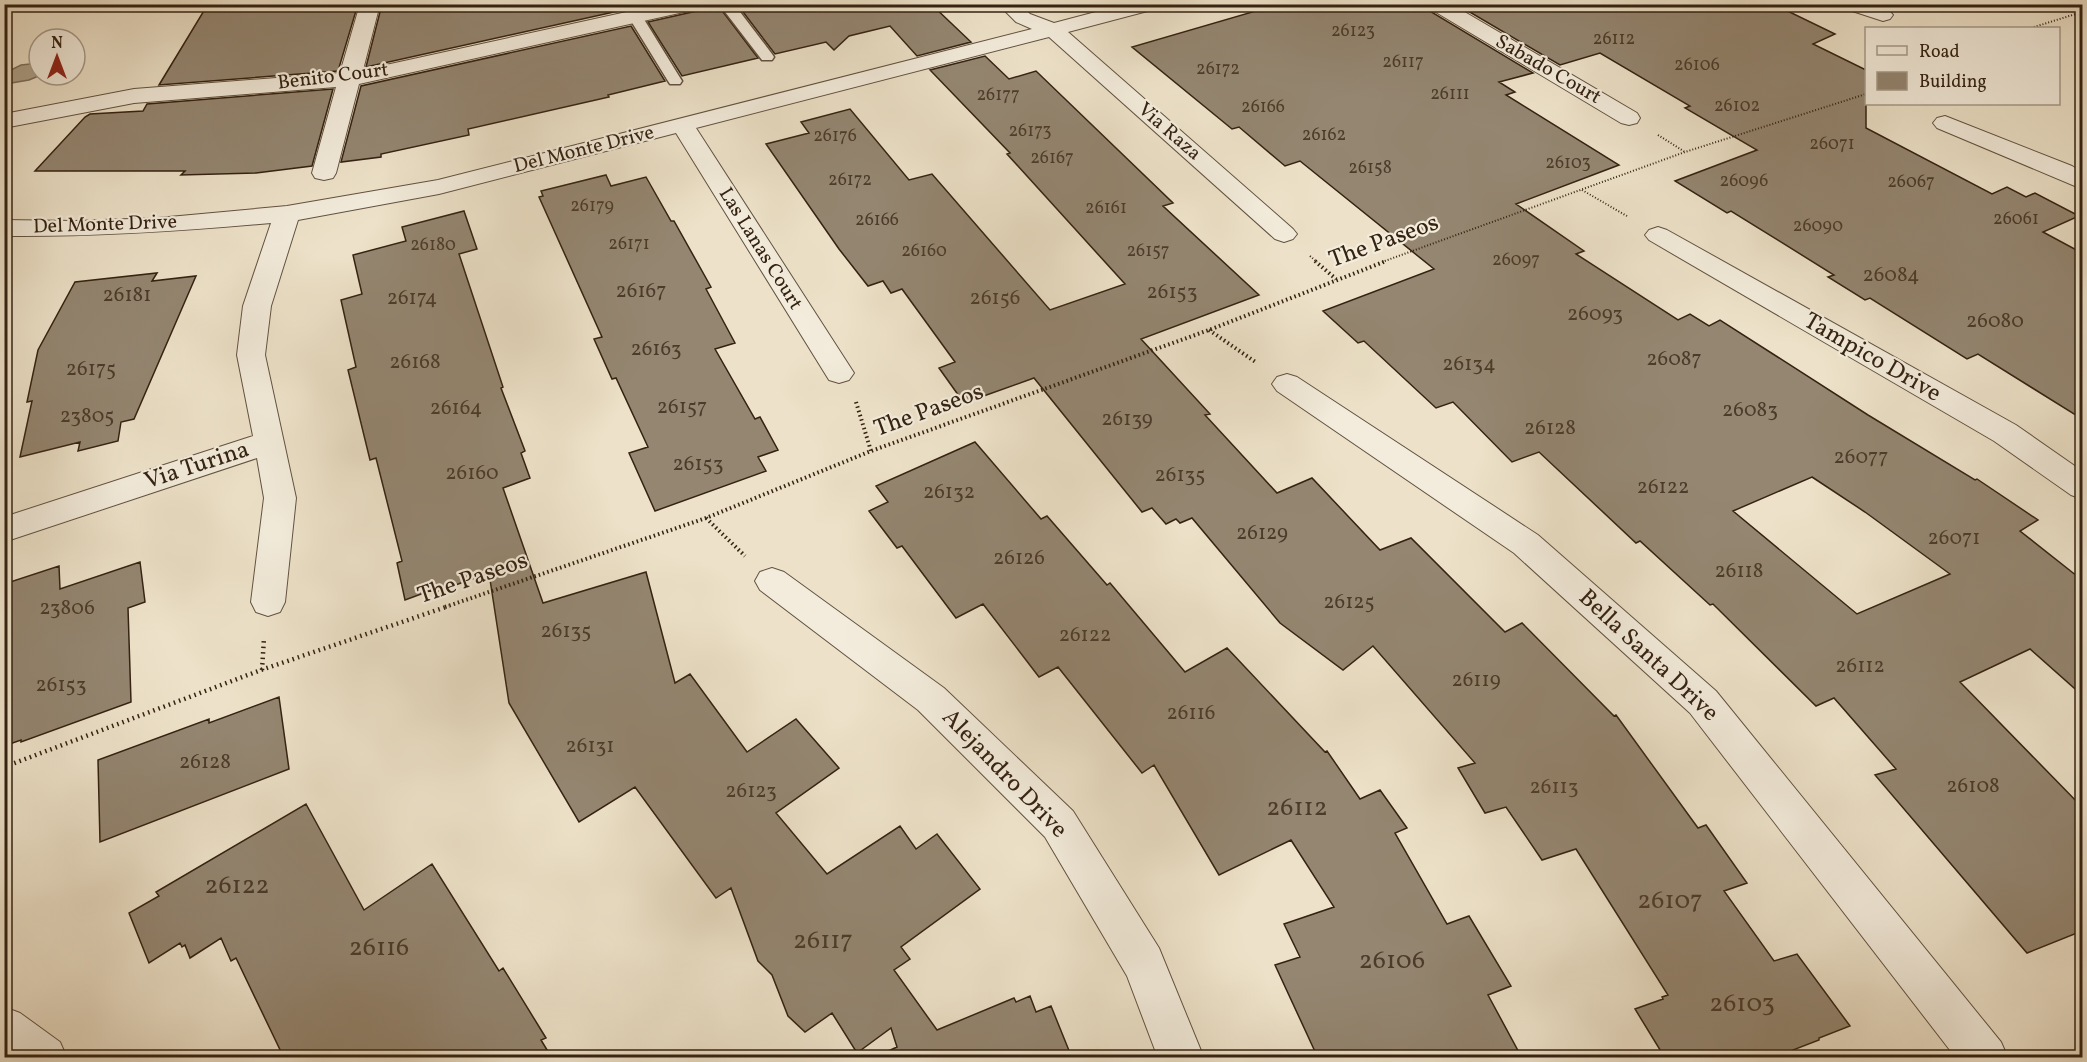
<svg xmlns="http://www.w3.org/2000/svg" width="2087" height="1062" viewBox="0 0 2087 1062" font-family="Vollkorn,serif">
  <style>
    .water { fill: #aea18b; stroke: #7d6e5b; stroke-width: 1.5 }
    .building { fill: #948671; stroke: #342212; stroke-width: 1.5; fill-rule: evenodd }
    .lines { fill: none; stroke-linecap: round; stroke-linejoin: round }
    .lane-casing { stroke: #625240; stroke-width: 3 }
    .street-casing { stroke: #625240; stroke-width: 2 }
    .path-far2 { stroke: #342212; stroke-width: 2; stroke-dasharray: 1 2; stroke-linecap: butt }
    .path-far1 { stroke: #342212; stroke-width: 4; stroke-dasharray: 1.5 3; stroke-linecap: butt }
    .path { stroke: #342212; stroke-width: 4.5; stroke-dasharray: 1.5 4; stroke-linecap: butt }
    .lane { fill: #f3ecdc; fill-rule: evenodd }
    .street { fill: #f3ecdc; fill-rule: evenodd }
    .labels { text-anchor: middle; dominant-baseline: central; stroke-width: 4.5; stroke-linejoin: round; paint-order: stroke }
    .far-number-label { font-size: 18px; fill: #4c3b2a }
    .far-street-label { font-size: 20px; fill: #342212; stroke: #f3ecdc }
    .number-label { font-size: 21px; fill: #4c3b2a }
    .street-label { font-size: 24px; fill: #342212; stroke: #f3ecdc }
    .near-number-label { font-size: 26px; fill: #4c3b2a }
  </style>
  <rect width="100%" height="100%" fill="#ede2c9"/>
  <filter id="stains"><feTurbulence type="fractalNoise" baseFrequency=".00333" numOctaves="4"/><feColorMatrix values="0 0 0 0 .2 0 0 0 0 .09 0 0 0 0 .02 0 0 0 .5 -.17"/></filter>
  <radialGradient id="worn" r=".72"><stop offset=".6" stop-color="#630" stop-opacity="0"/><stop offset="1" stop-color="#630" stop-opacity=".3"/></radialGradient>
  <path class="water" d="M 39,63 L 39,75 L 41,75 L 29,80 L 5,84 L 5,73 L 21,65 Z"/>
  <path class="building" d="M 208,4 L 358,4 L 338,71 L 159,85 Z
    M 382,4 L 650,4 L 366,67 Z
    M 705,4 L 717,4 L 758,58 L 682,76 L 648,22 L 701,10 Z
    M 737,4 L 931,4 L 971,42 L 917,56 L 890,26 L 849,36 L 834,50 L 826,42 L 775,54 Z
    M 1280,4 L 1424,4 L 1428,10 L 1533,73 L 1499,82 L 1515,92 L 1506,95 L 1619,165 L 1516,204 L 1584,251 L 1576,254 L 1678,320 L 1690,314 L 1709,326 L 1720,320 L 1868,415 L 1975,480 L 1977,479 L 2038,520 L 2020,531 L 2082,580 L 2082,695 L 2030,649 L 1960,682 L 2082,807 L 2082,931 L 2027,953 L 1875,775 L 1896,769 L 1834,698 L 1816,706 L 1713,604 L 1710,605 L 1640,541 L 1636,543 L 1539,452 L 1512,462 L 1453,402 L 1436,408 L 1364,341 L 1358,343 L 1323,311 L 1434,269 L 1300,161 L 1285,166 L 1239,127 L 1232,129 L 1132,47 ZM 1812,477 L 1865,512 L 1950,574 L 1857,614 L 1733,511 Z
    M 1456,4 L 1773,4 L 1835,34 L 1813,44 L 1866,70 L 1866,128 L 1992,194 L 2007,187 L 2026,197 L 2035,193 L 2079,216 L 2043,232 L 2082,253 L 2082,419 L 1978,354 L 1967,359 L 1870,298 L 1865,300 L 1828,277 L 1834,275 L 1731,211 L 1727,213 L 1675,181 L 1757,150 L 1685,108 L 1690,106 L 1600,53 L 1560,65 Z
    M 631,26 L 665,81 L 608,95 L 609,97 L 468,129 L 469,135 L 381,154 L 381,157 L 341,162 L 361,86 Z
    M 985,56 L 1009,79 L 1036,71 L 1173,203 L 1163,206 L 1259,295 L 1141,339 L 1210,414 L 1205,415 L 1277,493 L 1312,478 L 1380,550 L 1411,538 L 1505,632 L 1522,623 L 1614,716 L 1616,715 L 1698,828 L 1706,825 L 1747,883 L 1724,891 L 1774,961 L 1797,954 L 1850,1026 L 1819,1038 L 1819,1040 L 1772,1058 L 1665,1058 L 1635,1009 L 1663,999 L 1662,997 L 1668,995 L 1576,849 L 1542,860 L 1506,807 L 1485,813 L 1458,768 L 1475,763 L 1373,646 L 1343,670 L 1280,623 L 1192,518 L 1180,523 L 1176,519 L 1166,524 L 1152,508 L 1142,512 L 1034,378 L 964,403 L 939,368 L 955,362 L 902,289 L 891,293 L 883,281 L 868,286 L 839,249 L 766,144 L 809,133 L 801,122 L 850,109 L 909,180 L 932,174 L 1050,310 L 1125,284 L 1007,154 L 1010,153 L 930,70 Z
    M 333,89 L 312,166 L 256,173 L 181,175 L 185,171 L 35,171 L 85,117 L 90,114 L 143,111 L 147,104 Z
    M 606,175 L 611,186 L 646,177 L 671,221 L 674,221 L 711,287 L 706,289 L 735,343 L 715,349 L 755,419 L 760,417 L 778,450 L 758,457 L 766,471 L 655,511 L 629,453 L 648,447 L 616,378 L 612,379 L 594,339 L 602,337 L 539,197 L 543,196 L 541,191 Z
    M 464,211 L 477,249 L 459,254 L 503,387 L 501,388 L 525,451 L 521,453 L 530,478 L 503,488 L 543,603 L 646,572 L 675,683 L 690,674 L 747,752 L 796,719 L 839,768 L 776,813 L 827,874 L 900,826 L 916,849 L 937,834 L 980,889 L 901,947 L 910,959 L 894,970 L 937,1030 L 1014,998 L 1016,1002 L 1030,996 L 1036,1012 L 1051,1006 L 1072,1058 L 873,1058 L 897,1047 L 891,1028 L 857,1053 L 832,1013 L 805,1032 L 788,1016 L 772,975 L 758,961 L 731,888 L 716,898 L 635,787 L 579,822 L 509,703 L 489,573 L 433,593 L 432,590 L 405,600 L 397,563 L 402,561 L 376,458 L 370,460 L 348,370 L 356,367 L 341,300 L 362,294 L 353,255 L 406,241 L 402,227 Z
    M 157,273 L 152,281 L 196,276 L 134,419 L 121,422 L 118,441 L 78,451 L 80,442 L 20,457 L 32,401 L 27,402 L 38,350 L 75,282 Z
    M 975,442 L 1041,519 L 1047,516 L 1107,585 L 1110,583 L 1185,672 L 1227,648 L 1325,752 L 1327,751 L 1360,799 L 1380,790 L 1407,828 L 1395,833 L 1447,924 L 1469,916 L 1511,986 L 1488,995 L 1522,1058 L 1318,1058 L 1275,965 L 1300,957 L 1284,924 L 1334,907 L 1291,840 L 1219,875 L 1154,765 L 1142,773 L 1058,667 L 1039,677 L 983,604 L 956,618 L 902,546 L 897,548 L 869,511 L 888,502 L 876,486 Z
    M 140,562 L 145,602 L 128,608 L 131,702 L 21,742 L 21,740 L 4,746 L 4,584 L 59,566 L 60,589 Z
    M 279,697 L 289,769 L 100,842 L 98,760 L 209,719 L 209,723 Z
    M 306,804 L 364,910 L 432,864 L 499,971 L 503,968 L 546,1038 L 541,1040 L 552,1058 L 284,1058 L 236,958 L 231,961 L 221,938 L 190,958 L 185,945 L 182,947 L 180,943 L 149,963 L 129,913 L 159,896 L 156,892 Z"/>
  <g class="lines">
    <defs>
      <path id="lane" d="M 719,4 L 734,4 L 772,54 L 774,57 L 772,60 L 762,60 Z
        M 635,12 L 642,16 L 682,81 L 680,84 L 670,84 L 668,81 L 628,16 Z"/>
      <path id="street" d="M 360,4 L 380,4 L 363,70 L 663,4 L 703,4 L 700,8 L 693,10 L 359,84 L 336,173 L 333,178 L 324,180 L 315,178 L 312,173 L 336,87 L 134,103 L 4,128 L 4,114 L 134,89 L 340,73 Z
        M 998,4 L 1020,4 L 1030,14 L 1054,23 L 1126,4 L 1162,4 L 1159,8 L 1068,32 L 1293,229 L 1297,234 L 1293,239 L 1284,242 L 1275,239 L 1049,37 L 696,128 L 854,373 L 849,380 L 839,383 L 829,380 L 676,133 L 439,194 L 298,220 L 271,306 L 265,355 L 296,498 L 285,602 L 280,612 L 268,616 L 256,612 L 251,602 L 264,498 L 257,458 L 4,542 L 4,517 L 253,436 L 237,355 L 243,306 L 271,223 C 182,231 94,237 4,236 L 4,220 L 75,221 L 158,218 L 287,206 L 438,180 L 1032,29 L 1016,22 Z
        M 1426,4 L 1451,4 L 1637,113 L 1640,118 L 1637,123 L 1629,125 L 1621,123 L 1429,8 Z
        M 1840,4 C 1856,4 1883,0 1893,15 L 1890,19 L 1883,21 L 1843,8 Z
        M 1945,116 L 2072,166 L 2082,172 L 2082,189 L 1937,128 L 1933,123 L 1937,118 Z
        M 1658,227 L 1667,230 L 2016,425 L 2082,471 L 2082,499 L 2071,495 L 1994,441 L 1649,240 L 1645,235 L 1649,230 Z
        M 1287,374 L 1297,377 L 1538,535 L 1716,691 L 2001,1042 L 2008,1058 L 1956,1058 L 1690,713 L 1514,553 L 1277,391 L 1272,384 L 1277,377 Z
        M 772,568 L 784,572 L 944,688 L 1073,811 L 1159,948 L 1204,1058 L 1158,1058 L 1127,976 L 1045,837 L 918,710 L 760,590 L 755,581 L 760,572 Z
        M 4,1007 L 20,1013 L 60,1042 L 67,1058 L 4,1057 Z"/>
    </defs>
    <use href="#lane" class="lane-casing"/>
    <use href="#street" class="street-casing"/>
    <path class="path-far2" d="M 2031,28 L 2082,12
      M 1658,135 L 1685,152
      M 1582,190 L 1627,216
      M 1310,256 L 1317,262
      M 1382,262 L 1685,152 L 1866,94"/>
    <path class="path-far1" d="M 1315,261 L 1336,279
      M 1209,330 L 1257,363
      M 856,402 L 871,451
      M 706,518 L 745,556
      M 445,607 L 706,518 L 871,451 L 1209,330 L 1386,261"/>
    <path class="path" d="M 262,670 L 264,638
      M 4,767 L 261,670 L 449,606"/>
    <use href="#lane" class="lane"/>
    <use href="#street" class="street"/>
  </g>
  <g class="labels">
    <g class="far-number-label">
      <text x="1353" y="31">26123</text>
      <text x="1614" y="39">26112</text>
      <text x="1403" y="62">26117</text>
      <text x="1697" y="65">26106</text>
      <text x="1218" y="69">26172</text>
      <text x="1450" y="94">26111</text>
      <text x="998" y="95">26177</text>
      <text x="1737" y="106">26102</text>
      <text x="1263" y="107">26166</text>
      <text x="1030" y="131">26173</text>
      <text x="1324" y="135">26162</text>
      <text x="835" y="136">26176</text>
      <text x="1832" y="144">26071</text>
      <text x="1052" y="158">26167</text>
      <text x="1568" y="163">26103</text>
      <text x="1370" y="168">26158</text>
      <text x="850" y="180">26172</text>
      <text x="1744" y="181">26096</text>
      <text x="1911" y="182">26067</text>
      <text x="592" y="206">26179</text>
      <text x="1106" y="208">26161</text>
      <text x="2016" y="219">26061</text>
      <text x="877" y="220">26166</text>
      <text x="1818" y="226">26090</text>
      <text x="629" y="244">26171</text>
      <text x="433" y="245">26180</text>
      <text x="924" y="251">26160</text>
      <text x="1148" y="251">26157</text>
      <text x="1516" y="260">26097</text>
    </g>
    <g class="far-street-label">
      <text transform="translate(1548 70) rotate(30)">Sabado Court</text>
      <text transform="translate(333 77) rotate(-7)">Benito Court</text>
      <text transform="translate(1169 132) rotate(41)">Via Raza</text>
      <text transform="translate(584 150) rotate(-14)">Del Monte Drive</text>
      <text transform="translate(105 225) rotate(-2)">Del Monte Drive</text>
      <text transform="translate(760 249) rotate(58)">Las Lanas Court</text>
    </g>
    <g class="number-label">
      <text x="1891" y="275">26084</text>
      <text x="641" y="291">26167</text>
      <text x="1172" y="292">26153</text>
      <text x="127" y="295">26181</text>
      <text x="412" y="298">26174</text>
      <text x="995" y="298">26156</text>
      <text x="1595" y="314">26093</text>
      <text x="1995" y="321">26080</text>
      <text x="656" y="349">26163</text>
      <text x="1674" y="359">26087</text>
      <text x="415" y="362">26168</text>
      <text x="1469" y="364">26134</text>
      <text x="91" y="369">26175</text>
      <text x="682" y="407">26157</text>
      <text x="456" y="408">26164</text>
      <text x="1750" y="410">26083</text>
      <text x="87" y="416">23805</text>
      <text x="1127" y="419">26139</text>
      <text x="1550" y="428">26128</text>
      <text x="1861" y="457">26077</text>
      <text x="698" y="464">26153</text>
      <text x="472" y="473">26160</text>
      <text x="1180" y="475">26135</text>
      <text x="1663" y="487">26122</text>
      <text x="949" y="492">26132</text>
      <text x="1262" y="533">26129</text>
      <text x="1954" y="538">26071</text>
      <text x="1019" y="558">26126</text>
      <text x="1739" y="571">26118</text>
      <text x="1349" y="602">26125</text>
      <text x="67" y="608">23806</text>
      <text x="566" y="631">26135</text>
      <text x="1085" y="635">26122</text>
      <text x="1860" y="666">26112</text>
      <text x="1476" y="680">26119</text>
      <text x="61" y="685">26153</text>
      <text x="1191" y="713">26116</text>
      <text x="590" y="746">26131</text>
      <text x="205" y="762">26128</text>
      <text x="1973" y="786">26108</text>
      <text x="1554" y="787">26113</text>
      <text x="751" y="791">26123</text>
    </g>
    <g class="street-label">
      <text transform="translate(1384 242) rotate(-20)">The Paseos</text>
      <text transform="translate(1872 358) rotate(30)">Tampico Drive</text>
      <text transform="translate(929 411) rotate(-20)">The Paseos</text>
      <text transform="translate(197 466) rotate(-18)">Via Turina</text>
      <text transform="translate(473 579) rotate(-19)">The Paseos</text>
      <text transform="translate(1648 656) rotate(43)">Bella Santa Drive</text>
      <text transform="translate(1004 774) rotate(46)">Alejandro Drive</text>
    </g>
    <g class="near-number-label">
      <text x="1297" y="808">26112</text>
      <text x="237" y="886">26122</text>
      <text x="1670" y="901">26107</text>
      <text x="823" y="941">26117</text>
      <text x="379" y="948">26116</text>
      <text x="1392" y="961">26106</text>
      <text x="1742" y="1004">26103</text>
    </g>
  </g>
  <rect width="2087" height="1062" fill="none" stroke="#ede2c9" stroke-width="24"/>
  <rect x="6" y="6" width="2075" height="1050" fill="none" stroke="#342212" stroke-width="3"/>
  <rect x="12" y="12" width="2063" height="1038" fill="none" stroke="#342212" stroke-width="1.5"/>
  <rect x="1865" y="27" width="195" height="78" fill="#f3ecdc" stroke="#a79b8b" stroke-width="1.5"/>
  <rect x="1877" y="46" width="30" height="9" fill="#f3ecdc" stroke="#a79b8b" stroke-width="1.5"/>
  <text x="1919" y="57" font-size="18" fill="#342212">Road</text>
  <rect x="1877" y="72" width="30" height="18" fill="#948671" stroke="#a79b8b" stroke-width="1.5"/>
  <text x="1919" y="87" font-size="18" fill="#342212">Building</text>
  <g transform="translate(57 57)"><circle r="28" fill="#f3ecdc" stroke="#a79b8b" stroke-width="1.5"/>
  <path d="M0-4.5L10 22L0 15L-10 22Z" fill="#8f2418"/>
  <text y="-9" font-size="16" font-weight="bold" text-anchor="middle" fill="#342212">N</text>
  </g>
  <rect width="100%" height="100%" filter="url(#stains)"/>
  <rect width="100%" height="100%" fill="url(#worn)"/>
</svg>
